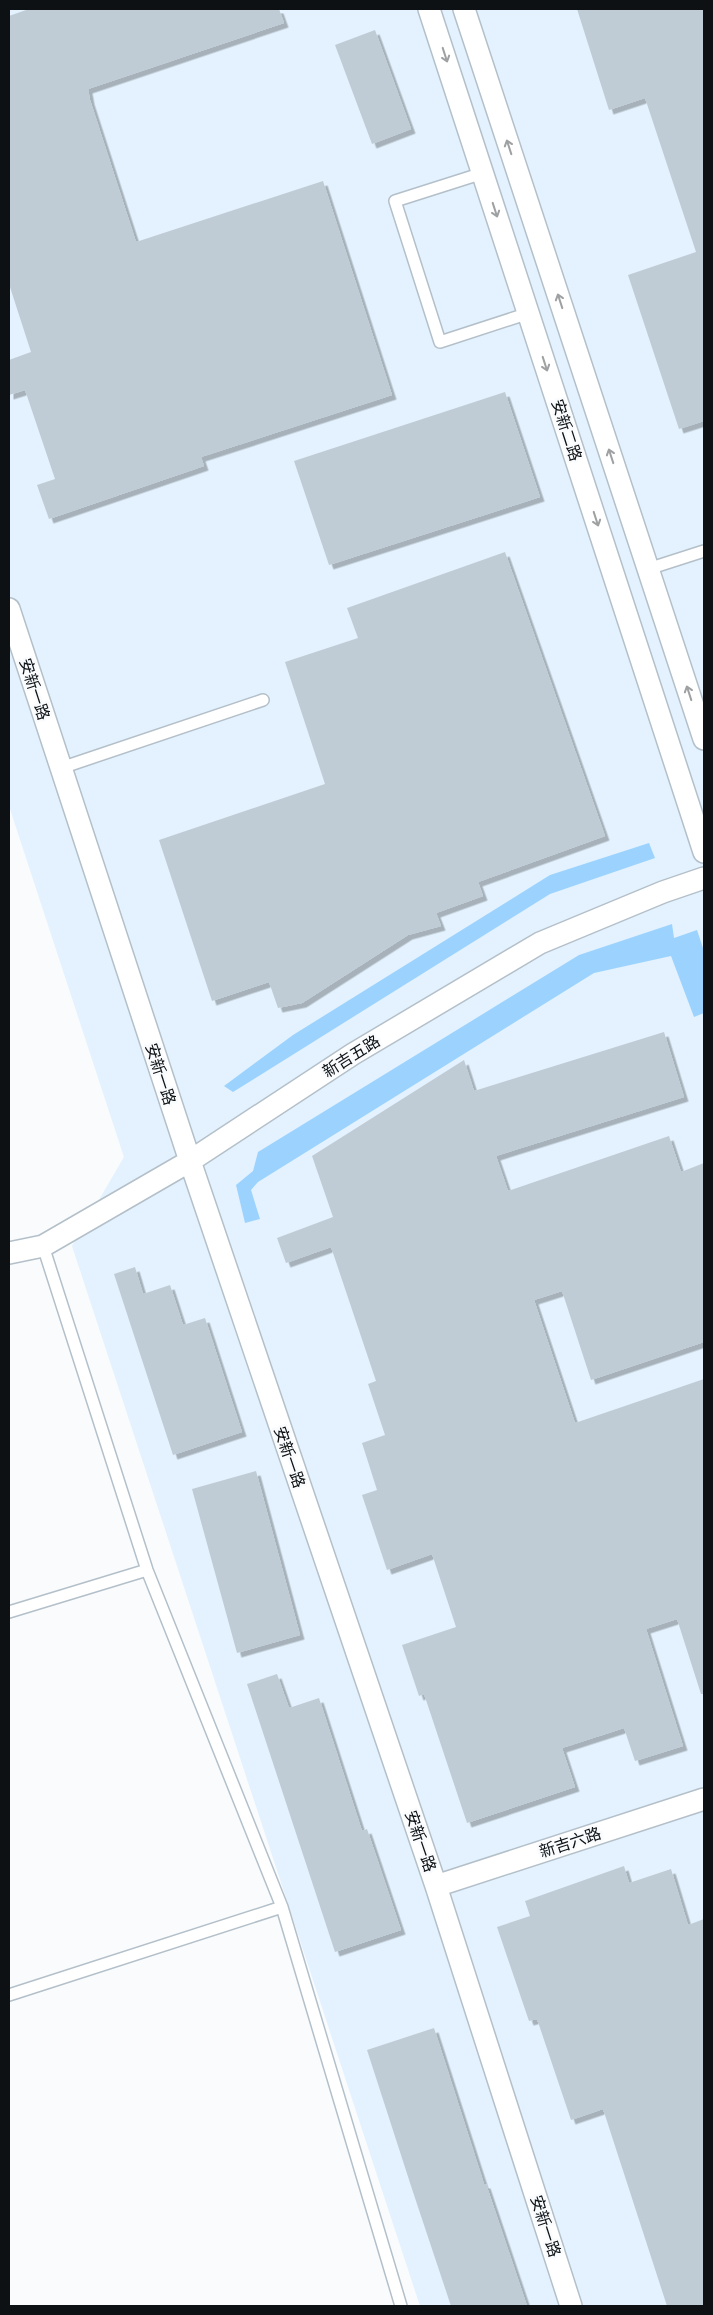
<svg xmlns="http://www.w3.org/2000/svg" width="713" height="2315" viewBox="0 0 713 2315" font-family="Quicksand,'Noto Sans TC',sans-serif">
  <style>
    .built { fill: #e3f2fe }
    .green { fill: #9cd3fe }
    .building { fill: #c0ccd5; filter: url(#shadow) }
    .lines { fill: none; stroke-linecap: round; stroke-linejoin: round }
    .service-casing { stroke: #b4c0c9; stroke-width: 14 }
    .minor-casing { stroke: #b4c0c9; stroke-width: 24 }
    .service { stroke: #fff; stroke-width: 11 }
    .minor { stroke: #fff; stroke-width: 21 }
    .oneway { stroke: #9ea0a1 }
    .labels { text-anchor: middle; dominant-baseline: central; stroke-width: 5; stroke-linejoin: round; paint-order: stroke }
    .street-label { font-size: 16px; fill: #0d1114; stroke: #f9fbfd }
  </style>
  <defs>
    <filter id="shadow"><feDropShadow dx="4.5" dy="4.5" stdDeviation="0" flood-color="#0004"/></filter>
  </defs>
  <rect width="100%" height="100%" fill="#f9fbfd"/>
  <path class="built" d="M 9,9 L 704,9 L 704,2306 L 420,2306 L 72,1246 L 124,1157 L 9,806 Z"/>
  <path class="green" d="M 649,843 L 655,858 L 550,894 L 233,1092 L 224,1086 L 293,1035 L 550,875 Z
    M 672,924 L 674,938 L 697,930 L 704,951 L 704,1013 L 694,1017 L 671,956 L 594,973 L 258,1182 L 251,1190 L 260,1219 L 245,1223 L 236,1185 L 253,1171 L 258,1152 L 579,955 Z"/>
  <path class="building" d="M 29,9 L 279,9 L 284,23 L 88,89 L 90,100 L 136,242 L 323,181 L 392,395 L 201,457 L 204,466 L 49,519 L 37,485 L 55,479 L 25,390 L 9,395 L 9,360 L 31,352 L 9,284 L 9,16 Z
    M 577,9 L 704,9 L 704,421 L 679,429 L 628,275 L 696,252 L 645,98 L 609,110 Z
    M 375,30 L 411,129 L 372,144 L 335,45 Z
    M 505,392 L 540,497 L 329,565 L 294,461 Z
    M 505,552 L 605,836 L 478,882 L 483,896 L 436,913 L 441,926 L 408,935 L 302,1003 L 278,1008 L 269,982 L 212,1001 L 159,840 L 325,784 L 285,662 L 358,638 L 347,608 Z
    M 664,1032 L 684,1097 L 496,1156 L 508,1191 L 669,1136 L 681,1172 L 704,1163 L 704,1342 L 591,1380 L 562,1291 L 534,1300 L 575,1423 L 704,1379 L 704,1694 L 701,1694 L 677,1619 L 646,1629 L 683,1746 L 635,1761 L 624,1728 L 562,1748 L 575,1787 L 467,1823 L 424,1694 L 419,1696 L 402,1645 L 456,1627 L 432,1554 L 387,1570 L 362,1495 L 377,1490 L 362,1443 L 385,1435 L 368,1384 L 376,1381 L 331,1247 L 286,1263 L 277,1238 L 333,1217 L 312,1156 L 464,1060 L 474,1091 Z
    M 135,1267 L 143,1294 L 170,1285 L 183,1325 L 205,1318 L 242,1432 L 173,1455 L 114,1274 Z
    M 256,1471 L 300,1635 L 237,1653 L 192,1489 Z
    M 277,1674 L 289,1708 L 319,1698 L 362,1831 L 367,1829 L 401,1930 L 335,1952 L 247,1684 Z
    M 624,1866 L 629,1883 L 671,1869 L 688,1925 L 704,1919 L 704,2306 L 667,2306 L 603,2109 L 571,2120 L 537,2019 L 529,2021 L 497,1927 L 530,1916 L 525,1901 Z
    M 434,2028 L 484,2184 L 486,2184 L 527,2306 L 451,2306 L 412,2189 L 367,2050 Z"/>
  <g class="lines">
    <defs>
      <path id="service" d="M 483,173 L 395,201 L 440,342 L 529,313
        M 648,569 L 704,551
        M 61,768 L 263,700
        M 43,1246 L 147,1570 L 282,1907 L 401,2306
        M 9,1612 L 147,1570
        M 9,1995 L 282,1907"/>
      <path id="minor" d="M 429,9 L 704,852
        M 464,9 L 704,739
        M 9,609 L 190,1161 L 436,1886 L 571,2306
        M 9,1253 L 43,1246 L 190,1161 L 353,1054 L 540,943 L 663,892 L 704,878
        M 436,1886 L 704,1799"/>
    </defs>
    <use href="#service" class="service-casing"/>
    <use href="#minor" class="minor-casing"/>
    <use href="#service" class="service"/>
    <use href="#minor" class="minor"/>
  </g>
  <defs><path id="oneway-shaft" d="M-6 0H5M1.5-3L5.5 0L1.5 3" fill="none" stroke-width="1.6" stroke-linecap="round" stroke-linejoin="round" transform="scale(1.25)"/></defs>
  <g class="oneway">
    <use href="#oneway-shaft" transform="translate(445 55) rotate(72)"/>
    <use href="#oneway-shaft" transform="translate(509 147) rotate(-108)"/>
    <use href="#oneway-shaft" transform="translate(495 210) rotate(72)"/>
    <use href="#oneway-shaft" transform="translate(560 301) rotate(-108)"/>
    <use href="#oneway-shaft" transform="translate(545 364) rotate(72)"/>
    <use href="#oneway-shaft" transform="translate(611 456) rotate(-108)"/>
    <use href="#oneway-shaft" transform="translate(596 519) rotate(72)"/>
    <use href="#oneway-shaft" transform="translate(689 693) rotate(-108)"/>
  </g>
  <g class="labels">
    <g class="street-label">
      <text transform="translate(567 430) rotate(72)">安新二路</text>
      <text transform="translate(35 689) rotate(72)">安新一路</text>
      <text transform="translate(351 1056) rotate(-32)">新吉五路</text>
      <text transform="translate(161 1074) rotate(72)">安新一路</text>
      <text transform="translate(290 1457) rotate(71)">安新一路</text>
      <text transform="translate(421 1841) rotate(71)">安新一路</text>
      <text transform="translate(570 1842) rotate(-18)">新吉六路</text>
      <text transform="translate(546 2226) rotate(72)">安新一路</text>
    </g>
  </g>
  <rect width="713" height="2315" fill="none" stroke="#0d1114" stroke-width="20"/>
</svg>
